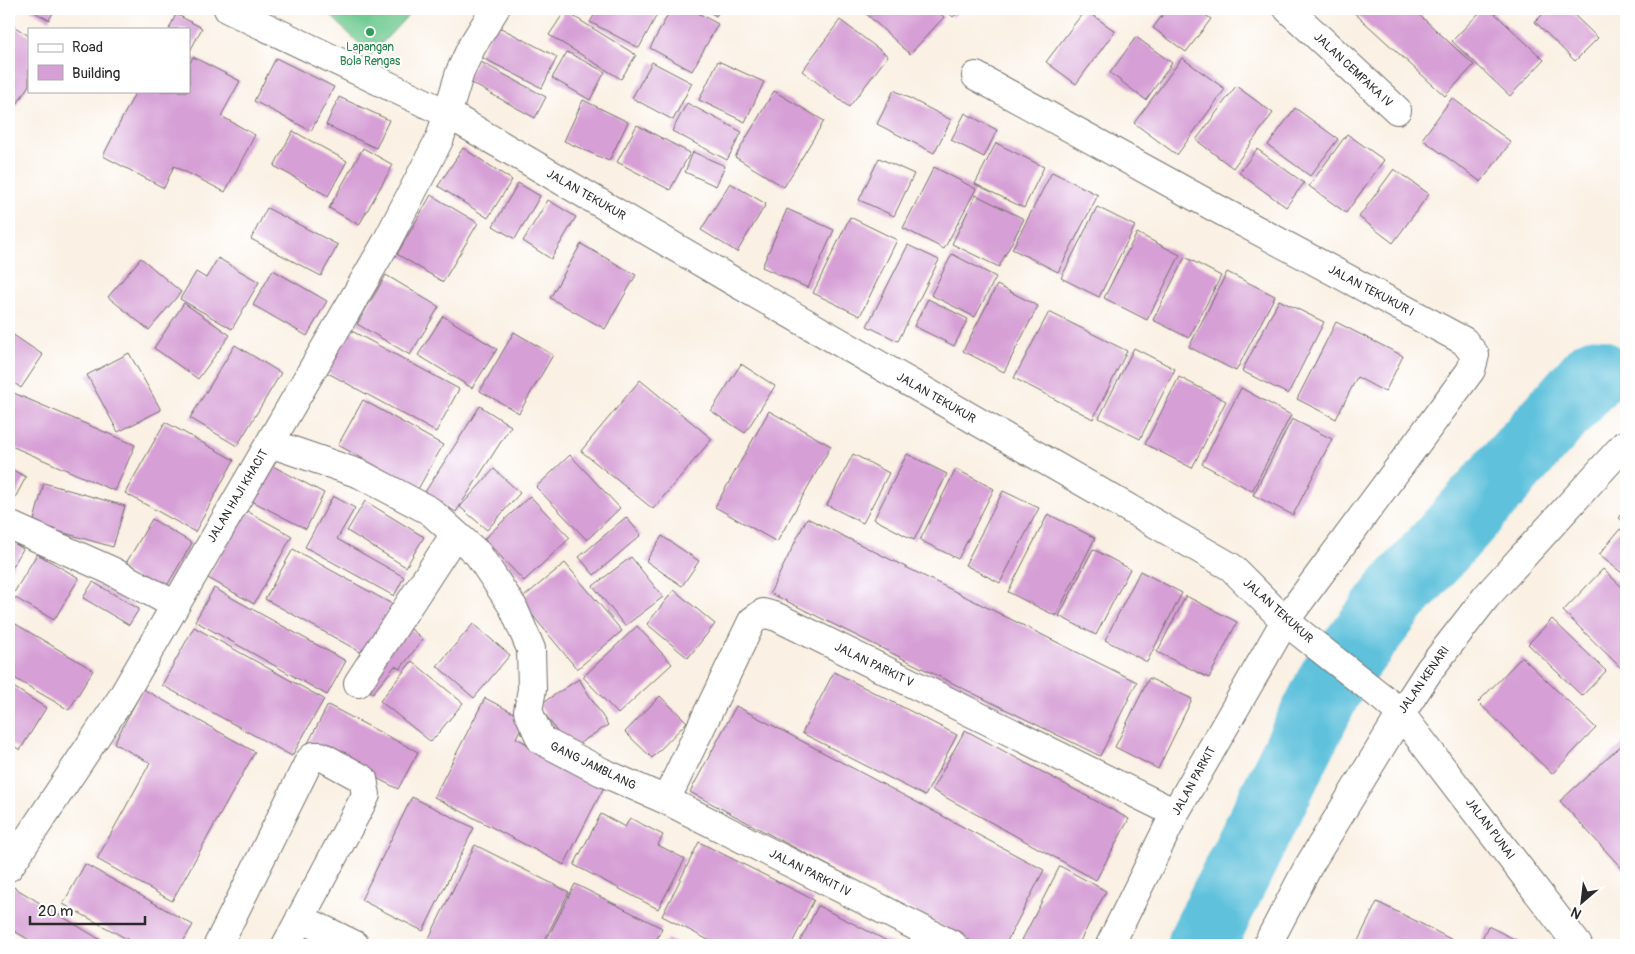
<svg xmlns="http://www.w3.org/2000/svg" width="1635" height="954" viewBox="0 0 1635 954" font-family="Pangolin,sans-serif">
  <style>
    .green { fill: #71cb93; stroke: #4e7b5f }
    .lines { fill: none; stroke-linecap: round; stroke-linejoin: round }
    .river { stroke: #5ec1dc; stroke-width: 69 }
    .building { fill: #d69fd5 }
    .minor-casing { stroke: #73706b; stroke-width: 30 }
    .minor { stroke: #fff; stroke-width: 28 }
    .leisure-dot { fill: #2e9e5b; stroke: #fff; stroke-width: 2 }
    .labels { text-anchor: middle; dominant-baseline: central; stroke-width: 4; stroke-linejoin: round; paint-order: stroke }
    .leisure-label { font-size: 12px; fill: #27864d; stroke: #fff }
    .street-label { font-size: 12px; fill: #2b2b2b; stroke: #fff }
  </style>
  <rect width="100%" height="100%" fill="#fff"/>
  <filter id="ink" filterUnits="userSpaceOnUse"><feTurbulence type="fractalNoise" baseFrequency=".02" numOctaves="2"/><feDisplacementMap in="SourceGraphic" scale="10" xChannelSelector="R" yChannelSelector="G"/><feConvolveMatrix kernelMatrix="1 2 1 2 8 2 1 2 1" color-interpolation-filters="sRGB"/></filter>
  <filter id="wash" filterUnits="userSpaceOnUse"><feTurbulence type="fractalNoise" baseFrequency=".0096" numOctaves="4" result="noise"/><feDisplacementMap in="SourceGraphic" scale="20" xChannelSelector="R" yChannelSelector="G"/><feGaussianBlur stdDeviation="1.12" result="paint"/><feColorMatrix in="noise" values="0 0 0 0 0 0 0 0 0 0 0 0 0 0 0 0 0 1.4 0 .05"/><feComposite in="paint" operator="in"/></filter>
  <g filter="url(#wash)">
    <rect width="100%" height="100%" fill="#faf0e3"/>
    <path class="green" d="M 324,9 L 414,9 L 371,55 Z"/>
    <g class="lines">
      <path class="river" d="M 1201,945 L 1333,678 L 1396,596 L 1595,372"/>
    </g>
    <g id="blocks">
      <path class="building" d="M 29,9 L 55,9 L 49,20 Z
        M 598,9 L 660,9 L 639,48 L 590,22 Z
        M 671,9 L 691,9 L 718,24 L 692,71 L 650,48 Z
        M 704,9 L 720,9 L 716,16 Z
        M 861,9 L 935,9 L 944,17 L 910,54 Z
        M 944,9 L 961,9 L 953,17 Z
        M 1167,9 L 1197,9 L 1211,19 L 1186,52 L 1153,28 Z
        M 1350,9 L 1413,9 L 1474,65 L 1445,96 Z
        M 1483,9 L 1490,9 L 1544,60 L 1510,96 L 1452,41 Z
        M 1548,9 L 1568,9 L 1598,38 L 1575,61 L 1535,22 Z
        M 1085,10 L 1115,31 L 1076,84 L 1046,62 Z
        M 565,11 L 636,55 L 621,79 L 549,35 Z
        M 176,14 L 202,28 L 189,53 L 189,29 L 169,29 Z
        M 840,20 L 888,56 L 849,107 L 802,71 Z
        M 9,23 L 29,36 L 29,85 L 9,117 Z
        M 495,25 L 557,57 L 542,88 L 479,56 Z
        M 1136,37 L 1172,63 L 1146,100 L 1110,73 Z
        M 567,52 L 605,72 L 590,100 L 552,78 Z
        M 193,57 L 240,81 L 221,116 L 255,135 L 225,192 L 174,166 L 164,188 L 103,156 L 136,91 L 189,91 L 189,65 Z
        M 276,58 L 334,87 L 311,131 L 254,101 Z
        M 1182,58 L 1225,89 L 1177,155 L 1134,123 Z
        M 477,60 L 546,97 L 535,118 L 466,80 Z
        M 718,61 L 764,82 L 745,122 L 699,100 Z
        M 652,62 L 692,83 L 673,120 L 632,98 Z
        M 1236,86 L 1273,113 L 1233,168 L 1196,140 Z
        M 894,90 L 951,120 L 934,153 L 877,124 Z
        M 774,91 L 824,121 L 784,187 L 735,157 Z
        M 339,97 L 389,120 L 376,148 L 326,125 Z
        M 1452,98 L 1511,142 L 1481,182 L 1422,139 Z
        M 583,100 L 628,122 L 609,161 L 564,141 Z
        M 687,103 L 742,132 L 727,160 L 672,131 Z
        M 1295,108 L 1338,139 L 1310,176 L 1268,145 Z
        M 965,113 L 997,130 L 984,157 L 951,140 Z
        M 637,125 L 690,153 L 670,190 L 617,162 Z
        M 293,131 L 347,161 L 328,196 L 274,166 Z
        M 1347,134 L 1384,160 L 1346,213 L 1309,186 Z
        M 996,143 L 1044,167 L 1024,208 L 975,184 Z
        M 363,148 L 393,165 L 359,225 L 329,208 Z
        M 463,148 L 512,180 L 488,218 L 438,186 Z
        M 1257,149 L 1304,183 L 1286,207 L 1239,173 Z
        M 693,152 L 725,166 L 716,186 L 685,172 Z
        M 879,158 L 914,174 L 894,216 L 859,200 Z
        M 934,167 L 976,189 L 944,249 L 903,228 Z
        M 1394,169 L 1429,194 L 1393,243 L 1359,217 Z
        M 1052,172 L 1098,195 L 1058,272 L 1012,249 Z
        M 518,183 L 540,196 L 515,239 L 493,226 Z
        M 730,183 L 766,204 L 737,252 L 701,230 Z
        M 431,195 L 478,223 L 443,282 L 397,254 Z
        M 976,195 L 1024,219 L 999,267 L 952,244 Z
        M 548,200 L 576,217 L 551,259 L 523,241 Z
        M 1097,207 L 1135,226 L 1099,297 L 1061,278 Z
        M 267,208 L 338,245 L 321,276 L 251,239 Z
        M 787,209 L 834,230 L 808,288 L 762,267 Z
        M 850,217 L 897,240 L 860,316 L 813,293 Z
        M 1137,233 L 1180,255 L 1147,320 L 1104,298 Z
        M 581,244 L 636,275 L 605,329 L 550,298 Z
        M 908,245 L 939,260 L 898,341 L 867,326 Z
        M 952,254 L 996,277 L 975,317 L 931,295 Z
        M 1185,257 L 1221,276 L 1189,338 L 1153,320 Z
        M 141,258 L 181,292 L 149,330 L 108,297 Z
        M 218,258 L 259,282 L 232,329 L 180,299 L 196,272 L 206,278 Z
        M 273,270 L 327,301 L 307,336 L 253,305 Z
        M 1227,272 L 1275,296 L 1236,371 L 1189,347 Z
        M 386,275 L 439,307 L 410,355 L 357,324 Z
        M 997,285 L 1038,306 L 1004,372 L 963,351 Z
        M 928,299 L 968,319 L 954,346 L 914,326 Z
        M 1279,300 L 1324,322 L 1288,394 L 1242,371 Z
        M 184,303 L 230,335 L 198,379 L 154,348 Z
        M 1049,312 L 1127,351 L 1093,419 L 1014,378 Z
        M 443,316 L 497,349 L 472,388 L 418,355 Z
        M 1336,322 L 1403,356 L 1385,392 L 1357,377 L 1336,419 L 1297,399 Z
        M 350,330 L 459,389 L 436,432 L 326,372 Z
        M 9,332 L 43,355 L 21,388 L 9,379 Z
        M 514,332 L 553,355 L 519,413 L 480,391 Z
        M 235,345 L 281,373 L 237,446 L 190,418 Z
        M 1134,348 L 1175,369 L 1140,439 L 1099,418 Z
        M 129,353 L 161,410 L 118,432 L 87,375 Z
        M 741,364 L 775,386 L 745,433 L 711,411 Z
        M 1179,377 L 1226,401 L 1192,468 L 1145,444 Z
        M 640,380 L 712,439 L 653,509 L 581,451 Z
        M 1241,388 L 1291,415 L 1252,491 L 1202,464 Z
        M 9,391 L 135,445 L 115,491 L 9,445 Z
        M 363,400 L 443,445 L 418,489 L 338,445 Z
        M 480,406 L 511,426 L 456,512 L 425,492 Z
        M 769,411 L 831,446 L 777,542 L 715,507 Z
        M 1292,419 L 1332,439 L 1293,515 L 1253,495 Z
        M 165,422 L 234,460 L 195,532 L 125,493 Z
        M 853,454 L 889,473 L 863,523 L 827,505 Z
        M 907,454 L 947,474 L 914,540 L 874,519 Z
        M 570,455 L 620,508 L 587,540 L 536,487 Z
        M 269,464 L 324,493 L 306,529 L 250,500 Z
        M 11,469 L 26,477 L 9,509 L 9,473 Z
        M 494,469 L 520,493 L 487,530 L 460,507 Z
        M 956,469 L 994,489 L 958,559 L 920,540 Z
        M 44,483 L 125,506 L 113,547 L 33,524 Z
        M 1003,491 L 1039,508 L 1000,583 L 965,565 Z
        M 333,496 L 355,508 L 337,539 L 404,577 L 394,596 L 305,547 Z
        M 530,496 L 570,538 L 524,581 L 484,539 Z
        M 365,501 L 424,537 L 406,567 L 347,531 Z
        M 1626,508 L 1626,524 L 1619,518 Z
        M 245,510 L 292,536 L 254,604 L 208,578 Z
        M 1048,514 L 1095,538 L 1056,616 L 1008,592 Z
        M 626,517 L 641,535 L 594,575 L 579,557 Z
        M 807,518 L 1137,682 L 1100,756 L 770,593 Z
        M 152,519 L 192,543 L 162,594 L 122,570 Z
        M 1620,529 L 1626,534 L 1626,576 L 1599,555 Z
        M 662,536 L 699,561 L 682,586 L 646,561 Z
        M 9,540 L 23,549 L 9,573 Z
        M 293,549 L 392,604 L 364,654 L 265,599 Z
        M 1093,549 L 1130,569 L 1096,635 L 1059,616 Z
        M 37,554 L 79,578 L 54,620 L 12,596 Z
        M 631,557 L 663,597 L 625,626 L 593,586 Z
        M 565,563 L 622,631 L 577,669 L 520,600 Z
        M 1603,569 L 1626,591 L 1626,665 L 1622,669 L 1563,611 Z
        M 1140,571 L 1182,593 L 1147,662 L 1105,640 Z
        M 93,582 L 139,609 L 129,625 L 83,598 Z
        M 214,588 L 346,661 L 327,695 L 195,621 Z
        M 674,590 L 715,624 L 688,658 L 647,624 Z
        M 1186,596 L 1237,622 L 1209,678 L 1157,652 Z
        M 1552,619 L 1606,671 L 1582,696 L 1528,644 Z
        M 9,620 L 93,670 L 69,710 L 9,675 Z
        M 473,624 L 510,655 L 474,698 L 437,666 Z
        M 406,625 L 423,639 L 400,669 L 395,666 L 373,693 L 361,684 Z
        M 637,626 L 672,664 L 618,714 L 583,677 Z
        M 194,627 L 324,699 L 292,756 L 162,685 Z
        M 1522,657 L 1596,728 L 1552,774 L 1478,702 Z
        M 412,661 L 463,703 L 431,742 L 380,701 Z
        M 834,672 L 957,735 L 925,796 L 802,733 Z
        M 1149,678 L 1192,699 L 1158,769 L 1115,747 Z
        M 579,679 L 608,725 L 569,750 L 539,705 Z
        M 9,684 L 46,708 L 20,750 L 9,743 Z
        M 143,689 L 255,752 L 172,901 L 97,859 L 150,763 L 114,743 Z
        M 660,696 L 687,722 L 652,758 L 625,732 Z
        M 485,698 L 525,719 L 516,738 L 605,785 L 564,865 L 434,797 Z
        M 328,705 L 418,752 L 398,789 L 308,743 Z
        M 736,706 L 1044,870 L 1005,945 L 978,945 L 690,792 Z
        M 965,730 L 1129,819 L 1096,880 L 932,790 Z
        M 1626,741 L 1626,873 L 1560,801 Z
        M 412,797 L 474,828 L 423,931 L 361,900 Z
        M 601,814 L 625,827 L 630,818 L 663,835 L 658,845 L 685,859 L 658,909 L 574,865 Z
        M 699,842 L 814,900 L 791,945 L 718,945 L 662,916 Z
        M 475,845 L 569,892 L 542,945 L 434,945 L 427,942 Z
        M 85,864 L 193,925 L 181,945 L 138,945 L 63,904 Z
        M 1060,866 L 1106,891 L 1078,945 L 1032,945 L 1022,940 Z
        M 575,884 L 662,928 L 654,945 L 544,945 Z
        M 12,886 L 109,945 L 38,945 L 9,928 L 9,891 Z
        M 1377,902 L 1416,921 L 1462,945 L 1356,945 Z
        M 818,906 L 860,927 L 895,945 L 798,945 Z
        M 1488,926 L 1526,945 L 1479,945 Z
        M 667,939 L 679,945 L 664,945 Z"/>
    </g>
  </g>
  <g filter="url(#ink)">
    <use href="#blocks" fill-opacity="0" stroke="#73706b" stroke-width="1"/>
    <g class="lines">
      <defs>
        <path id="minor" d="M 228,9 L 448,114 L 733,281 L 1231,567 L 1285,621 L 1384,699 L 1401,714 L 1578,945
          M 1288,9 L 1397,110
          M 976,76 L 1214,207 L 1464,341 L 1475,355 L 1471,370 L 1285,621 L 1175,813 L 1110,945
          M 270,443 L 360,474 L 430,511 L 478,554 L 513,607 L 531,649 L 532,689 L 528,711 L 541,740 L 602,772 L 666,800 L 953,945
          M 9,525 L 112,571 L 175,605
          M 358,683 L 455,534
          M 666,800 L 752,621 L 763,613 L 777,617 L 1175,813
          M 9,867 L 121,699 L 386,243 L 440,138 L 460,72 L 472,46 L 495,9
          M 300,918 L 355,945
          M 218,945 L 309,761 L 314,756 L 321,756 L 363,779 L 366,795 L 286,945
          M 1267,945 L 1308,867 L 1401,714 L 1430,669 L 1486,597 L 1624,445"/>
      </defs>
      <use href="#minor" class="minor-casing"/>
      <use href="#minor" class="minor"/>
    </g>
  </g>
  <circle class="leisure-dot" cx="370" cy="32" r="5"/>
  <g class="labels">
    <g class="leisure-label">
      <text x="370" y="47">Lapangan<tspan x="370" dy="14">Bola Rengas</tspan></text>
    </g>
    <g class="street-label">
      <text transform="translate(1353 70) rotate(43)">JALAN CEMPAKA IV</text>
      <text transform="translate(586 195) rotate(30)">JALAN TEKUKUR</text>
      <text transform="translate(1371 291) rotate(28)">JALAN TEKUKUR I</text>
      <text transform="translate(936 398) rotate(30)">JALAN TEKUKUR</text>
      <text transform="translate(238 496) rotate(-59)">JALAN HAJI KHACIT</text>
      <text transform="translate(1278 611) rotate(42)">JALAN TEKUKUR</text>
      <text transform="translate(874 665) rotate(26)">JALAN PARKIT V</text>
      <text transform="translate(1424 680) rotate(-55)">JALAN KENARI</text>
      <text transform="translate(593 766) rotate(26)">GANG JAMBLANG</text>
      <text transform="translate(1194 781) rotate(-61)">JALAN PARKIT</text>
      <text transform="translate(1490 829) rotate(53)">JALAN PUNAI</text>
      <text transform="translate(810 873) rotate(27)">JALAN PARKIT IV</text>
    </g>
  </g>
  <rect width="1635" height="954" fill="none" stroke="#fff" stroke-width="30"/>
  <rect x="28" y="28" width="162" height="65" fill="#ffffff" stroke="#aaaaaa"/>
  <rect x="38" y="44" width="25" height="8" fill="#ffffff" stroke="#aaaaaa"/>
  <text x="72" y="52" font-size="15" fill="#2b2b2b">Road</text>
  <rect x="38" y="65" width="25" height="15" fill="#d69fd5" stroke="#aaaaaa"/>
  <text x="72" y="78" font-size="15" fill="#2b2b2b">Building</text>
  <g transform="translate(1582 902) rotate(208)" stroke="#ffffff" stroke-width="4" paint-order="stroke">
  <path d="M0-4L9 19L0 12L-9 19Z" fill="#2b2b2b"/>
  <text y="-8" font-size="14" font-weight="bold" text-anchor="middle" fill="#2b2b2b">N</text>
  </g>
  <path d="M30 916v8h115v-8" fill="none" stroke="#2b2b2b" stroke-width="2.5"/>
  <text x="38" y="916" font-size="15" fill="#2b2b2b" stroke="#ffffff" stroke-width="4" paint-order="stroke">20 m</text>
</svg>
